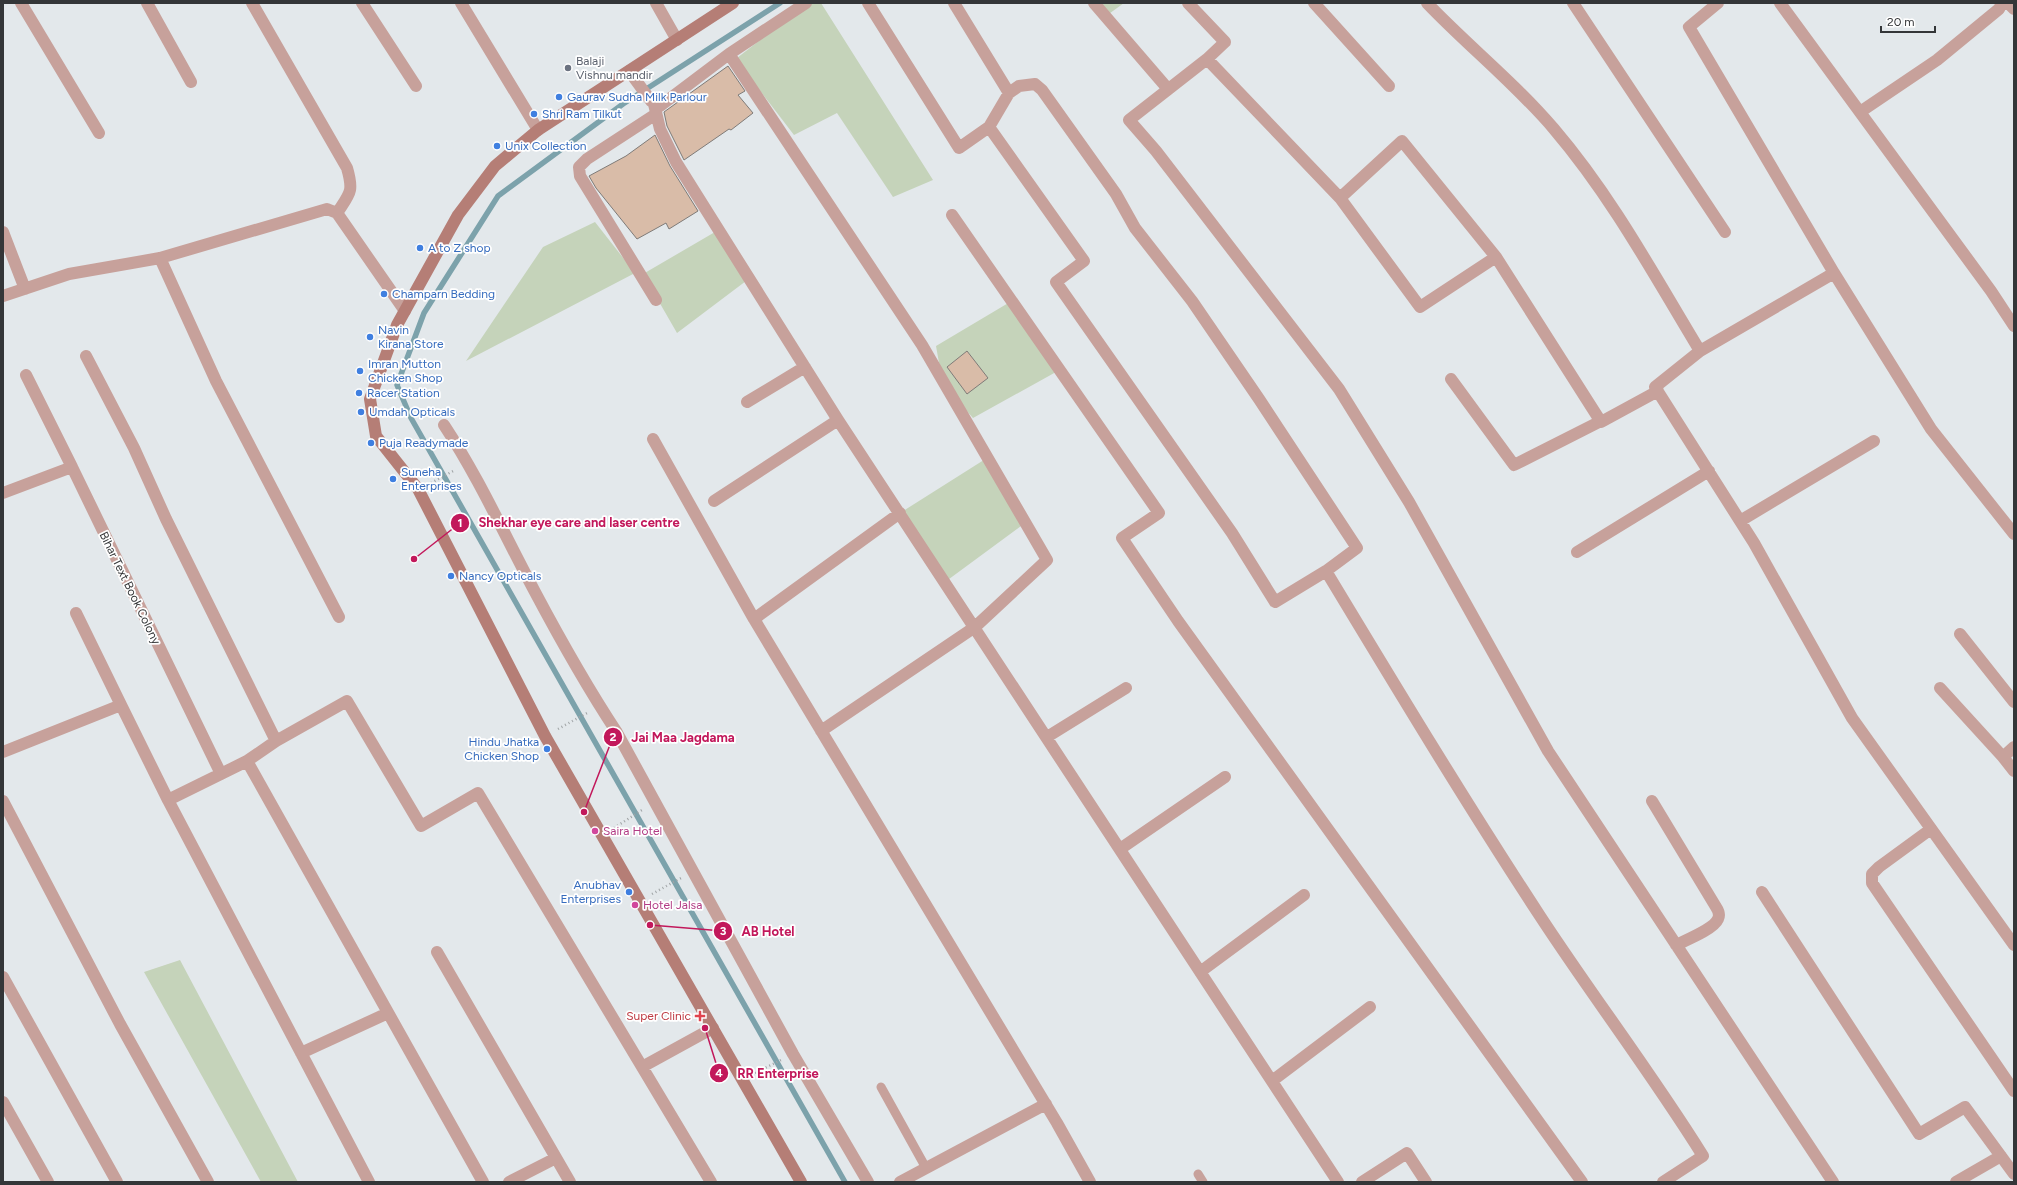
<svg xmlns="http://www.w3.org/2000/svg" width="2017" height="1185" viewBox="0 0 2017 1185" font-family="Figtree,sans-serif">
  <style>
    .green { fill: #c5d3ba }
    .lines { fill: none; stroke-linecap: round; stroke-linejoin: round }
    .stream { stroke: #7ca2ab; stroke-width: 5.5 }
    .building { fill: #d9bca8; stroke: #7f7b78 }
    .path { stroke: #a0a4a6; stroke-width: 2.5; stroke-dasharray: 1 3; stroke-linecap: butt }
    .lane { stroke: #c7a19b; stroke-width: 9 }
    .street { stroke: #c7a19b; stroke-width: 12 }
    .secondary { stroke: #b57e76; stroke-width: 12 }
    .worship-dot { fill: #6b7280; stroke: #fff; stroke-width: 1.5 }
    .shop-dot { fill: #3f7fe0; stroke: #fff; stroke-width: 1.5 }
    .hotel-dot { fill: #d1479c; stroke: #fff; stroke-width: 1.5 }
    .health-dot { fill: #e0444e; stroke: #fff; stroke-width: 1.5 }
    .labels { text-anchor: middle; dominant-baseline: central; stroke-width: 3.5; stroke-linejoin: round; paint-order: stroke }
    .worship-label { font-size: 12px; fill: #5b616d; stroke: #fff; text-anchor: start }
    .shop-label { font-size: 12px; fill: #366cbe; stroke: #fff; text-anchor: start }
    .street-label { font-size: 12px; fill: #343638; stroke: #fff }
    .hotel-label { font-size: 12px; fill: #b23c85; stroke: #fff; text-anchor: start }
    .health-label { font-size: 12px; fill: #be3a42; stroke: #fff; text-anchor: end }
    .leader { fill: none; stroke: #c2185b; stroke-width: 1.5 }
    .callout-dot { fill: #c2185b; stroke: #fff; stroke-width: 1.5 }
    .mark-label { font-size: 12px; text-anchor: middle; font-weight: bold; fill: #fff }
    .callout-label { font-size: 13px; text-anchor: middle; font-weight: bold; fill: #c2185b; stroke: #fff; stroke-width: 3.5; stroke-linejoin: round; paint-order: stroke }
  </style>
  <rect width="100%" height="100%" fill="#e3e8eb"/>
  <path class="green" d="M 808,3 L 821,3 L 933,180 L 893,197 L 837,113 L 794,135 L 758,88 L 737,58 Z
    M 1094,3 L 1124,3 L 1106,16 Z
    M 595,222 L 635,273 L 466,361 L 543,247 Z
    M 715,232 L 746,281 L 677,333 L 643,274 Z
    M 1010,302 L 1056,372 L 973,418 L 957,400 L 941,374 L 936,346 Z
    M 987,458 L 1025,523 L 945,582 L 900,513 Z
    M 180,960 L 298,1182 L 261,1182 L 144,972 Z"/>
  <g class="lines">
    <path class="stream" d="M 780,3 L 623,104 L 498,196 L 424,313 L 397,385 L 411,418 L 845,1182"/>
  </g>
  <path class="building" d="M 728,66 L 745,91 L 738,95 L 753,113 L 731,130 L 729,129 L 684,160 L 667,126 L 664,112 Z
    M 655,135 L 670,166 L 698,211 L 669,229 L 666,223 L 637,239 L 596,188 L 589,176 L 626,156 Z
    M 967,351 L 988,378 L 967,394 L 947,367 Z"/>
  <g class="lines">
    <path class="path" d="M 431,483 L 455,470
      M 558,729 L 587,713
      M 614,828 L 642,810
      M 652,894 L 681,878
      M 755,1073 L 781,1060"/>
    <path class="lane" d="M 881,1087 L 926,1168
      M 1198,1174 L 1203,1182"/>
    <path class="street" d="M 21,3 L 99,133
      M 147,3 L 191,82
      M 252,3 L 347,168 C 354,192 350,193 337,213
      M 362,3 L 416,86
      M 461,3 L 538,130
      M 656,3 L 677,40
      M 868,3 L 959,148 L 989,127
      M 954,3 L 1009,93 L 1019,86 L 1035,84 L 1042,90 L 1116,194 L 1135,228 L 1192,301 L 1259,399 L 1357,548 L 1326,571 C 1396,687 1466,803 1540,916 C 1593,997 1652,1074 1703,1156 L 1663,1182
      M 1094,3 L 1168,89
      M 1188,3 L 1225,42 L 1207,59
      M 1314,3 L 1389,86
      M 1427,3 C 1468,46 1515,83 1554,129 C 1612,197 1654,275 1700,351 L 1655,387 L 1754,543 L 1852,718 L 2014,945
      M 1573,3 L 1725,232
      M 1718,3 L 1689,27 L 1834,273 L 1931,429 L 2014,534
      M 1780,3 L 1991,291 L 2014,326
      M 2008,3 L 2014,9
      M 729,54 L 922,345 L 1047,560 L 975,627 L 821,731
      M 629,71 L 651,101 L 660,106 L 729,54 L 806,3
      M 1009,93 L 989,127 L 1084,261 L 1056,282 L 1232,533 L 1275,602 L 1326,571
      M 654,104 L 660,129 L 676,162 L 838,420 L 1338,1182
      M 1860,112 L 1937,60 L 1999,9 L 2002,3
      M 1340,198 L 1402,141 L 1496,257 L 1601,422 L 1658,391
      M 952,215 L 1159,513 L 1122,538 L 1178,621 L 1582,1182
      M 3,232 L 25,289
      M 1496,257 L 1420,307 L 1340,198 L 1207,59 L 1129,120 L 1156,151 L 1339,389 L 1409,502 L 1548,751 L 1833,1182
      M 160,258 L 216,381 L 339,617
      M 3,296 L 69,274 L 160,258 L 327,209 L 337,213 L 405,311
      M 656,300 L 580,176 L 579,167 L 587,159 L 656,114
      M 1700,351 L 1834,273
      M 26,375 L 72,467
      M 1451,379 L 1514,465 L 1601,421
      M 747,402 L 805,367
      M 444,425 C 479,478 505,536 535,592 C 560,639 587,687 616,731 L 793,1054 L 868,1182
      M 653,439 L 754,619 L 1057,1123 L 1090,1182
      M 3,493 L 72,467 L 221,774
      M 714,501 L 838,420
      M 1740,521 L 1874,441
      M 1577,552 L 1709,471
      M 76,613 L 121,705
      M 754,619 L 900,513
      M 1960,634 L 2014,702
      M 1940,688 L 2003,757 L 2014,747
      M 1047,737 L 1126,688
      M 276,741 L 347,701 L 421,826 L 478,793 L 711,1182
      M 3,752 L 121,705 L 168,800 L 247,761 L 276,741 L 166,519 L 134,448 L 86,356
      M 2003,757 L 2014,771
      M 247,761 L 483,1182
      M 168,800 L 369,1182
      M 3,801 L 120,1024 L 208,1182
      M 1652,801 L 1716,907 C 1718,910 1720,915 1718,919 C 1714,929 1686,940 1676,945
      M 1931,829 L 1879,867 L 1872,874 L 1872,883 L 2014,1091
      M 1120,849 L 1225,777
      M 1762,892 L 1919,1134 L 1965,1107 L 2014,1174
      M 437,952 L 570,1182
      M 1200,972 L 1304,895
      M 3,977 L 117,1182
      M 301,1053 L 388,1013
      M 642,1067 L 713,1028
      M 1272,1081 L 1370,1007
      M 3,1102 L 48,1182
      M 509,1182 L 556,1158
      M 900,1182 L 1046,1104
      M 1362,1182 L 1407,1153 L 1426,1182
      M 1956,1182 L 2001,1156"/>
    <path class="secondary" d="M 733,3 L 538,130 L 495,166 L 458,215 L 397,325 L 370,399 L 376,436 L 418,489 L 545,736 L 801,1182"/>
  </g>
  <circle class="worship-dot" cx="568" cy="68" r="4"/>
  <g class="shop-dot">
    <circle cx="559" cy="97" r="4"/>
    <circle cx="534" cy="114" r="4"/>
    <circle cx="497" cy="146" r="4"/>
    <circle cx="420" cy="248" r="4"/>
    <circle cx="384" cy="294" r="4"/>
    <circle cx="370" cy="337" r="4"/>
    <circle cx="360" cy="371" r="4"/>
    <circle cx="359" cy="393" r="4"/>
    <circle cx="361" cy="412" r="4"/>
    <circle cx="371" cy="443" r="4"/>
    <circle cx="393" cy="479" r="4"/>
    <circle cx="451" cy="576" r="4"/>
    <circle cx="547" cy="749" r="4"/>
    <circle cx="629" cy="892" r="4"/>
  </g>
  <g class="hotel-dot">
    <circle cx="595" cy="831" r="4"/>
    <circle cx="635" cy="905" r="4"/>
  </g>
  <path class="health-dot" d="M698 1010h4v4h4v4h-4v4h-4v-4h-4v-4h4z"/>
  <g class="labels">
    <g class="worship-label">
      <text x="576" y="61">Balaji<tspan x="576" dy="14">Vishnu mandir</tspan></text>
    </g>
    <g class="shop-label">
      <text x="567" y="97">Gaurav Sudha Milk Parlour</text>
      <text x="542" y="114">Shri Ram Tilkut</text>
      <text x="505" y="146">Unix Collection</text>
      <text x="428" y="248">A to Z shop</text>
      <text x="392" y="294">Champarn Bedding</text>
      <text x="378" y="330">Navin<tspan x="378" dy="14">Kirana Store</tspan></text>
      <text x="368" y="364">Imran Mutton<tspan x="368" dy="14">Chicken Shop</tspan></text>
      <text x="367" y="393">Racer Station</text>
      <text x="369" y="412">Umdah Opticals</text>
      <text x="379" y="443">Puja Readymade</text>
      <text x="401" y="472">Suneha<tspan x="401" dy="14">Enterprises</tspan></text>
      <text x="459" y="576">Nancy Opticals</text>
      <text x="539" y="742" text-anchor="end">Hindu Jhatka<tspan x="539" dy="14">Chicken Shop</tspan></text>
      <text x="621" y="885" text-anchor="end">Anubhav<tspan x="621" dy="14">Enterprises</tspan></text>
    </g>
    <g class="street-label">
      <text transform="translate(130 588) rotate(64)">Bihar Text Book Colony</text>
    </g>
    <g class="hotel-label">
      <text x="603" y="831">Saira Hotel</text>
      <text x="643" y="905">Hotel Jalsa</text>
    </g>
    <g class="health-label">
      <text x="691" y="1016">Super Clinic</text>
    </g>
  </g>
  <path class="leader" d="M414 559L460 523M584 812L613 737M650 925L723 931M705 1028L719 1073"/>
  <g class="callout-dot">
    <circle cx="414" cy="559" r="4"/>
    <circle cx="584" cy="812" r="4"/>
    <circle cx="650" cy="925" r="4"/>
    <circle cx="705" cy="1028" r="4"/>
    <circle cx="460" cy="523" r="10"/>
    <circle cx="613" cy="737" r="10"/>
    <circle cx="723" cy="931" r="10"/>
    <circle cx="719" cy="1073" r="10"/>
  </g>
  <g class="mark-label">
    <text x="460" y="527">1</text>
    <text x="613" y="741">2</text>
    <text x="723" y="935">3</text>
    <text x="719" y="1077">4</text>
  </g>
  <g class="callout-label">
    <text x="579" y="527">Shekhar eye care and laser centre</text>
    <text x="683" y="742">Jai Maa Jagdama</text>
    <text x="768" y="936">AB Hotel</text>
    <text x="778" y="1078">RR Enterprise</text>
  </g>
  <rect width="2017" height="1185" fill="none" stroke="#343638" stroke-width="8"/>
  <path d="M1881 26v6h54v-6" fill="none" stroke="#343638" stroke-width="2"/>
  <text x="1887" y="26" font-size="12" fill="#343638" stroke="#ffffff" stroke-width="3" paint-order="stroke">20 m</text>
</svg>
